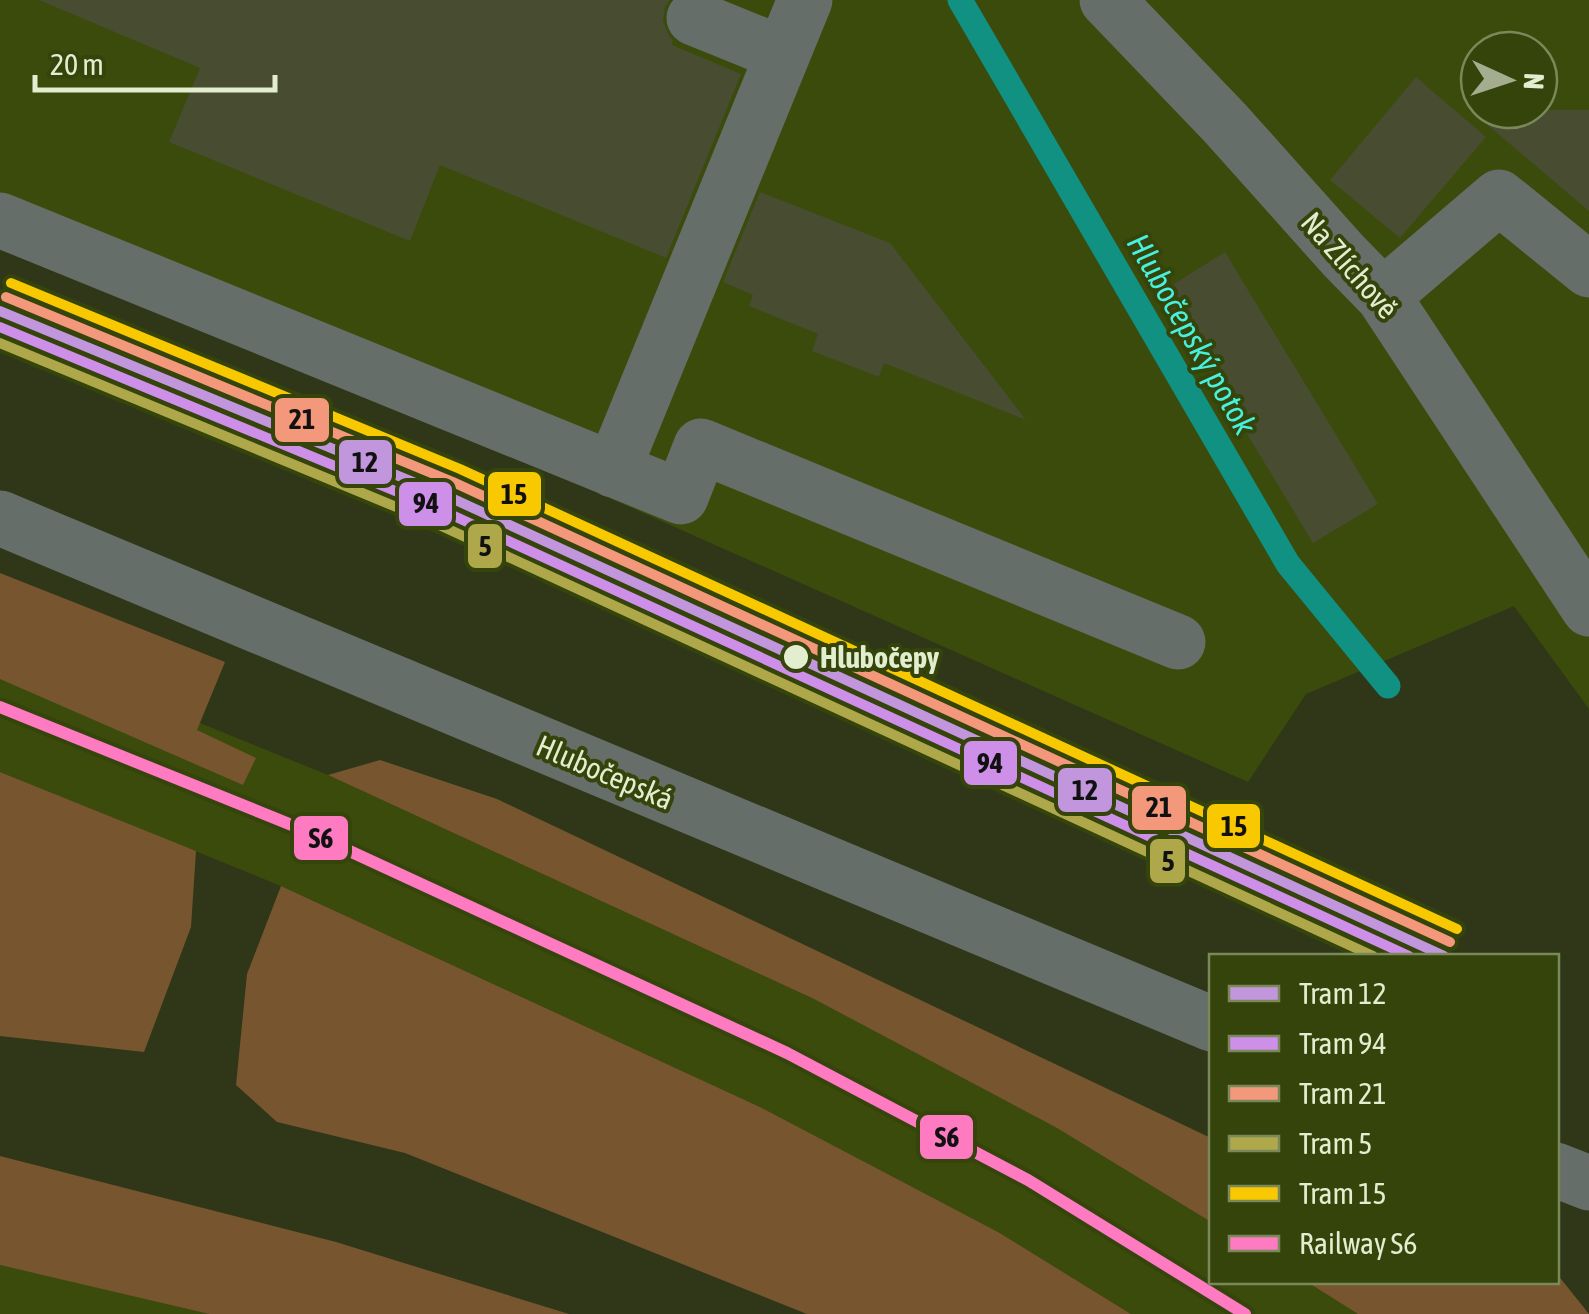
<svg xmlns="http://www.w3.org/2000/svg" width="1589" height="1314" viewBox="0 0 1589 1314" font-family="'Asap Condensed',sans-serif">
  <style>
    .built { fill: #3b4b0c; fill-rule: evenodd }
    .green { fill: #77552f }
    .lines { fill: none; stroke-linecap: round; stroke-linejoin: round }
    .stream { stroke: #109182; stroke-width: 25 }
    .building { fill: #484c30 }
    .minor { stroke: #656e68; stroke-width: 55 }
    .rail-1-casing { stroke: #35440b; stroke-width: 20 }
    .rail-1 { stroke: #fe7ac1; stroke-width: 12 }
    .tram-1-casing { stroke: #35440b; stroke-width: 18 }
    .tram-2-casing { stroke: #35440b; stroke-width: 18 }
    .tram-3-casing { stroke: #35440b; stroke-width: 18 }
    .tram-4-casing { stroke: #35440b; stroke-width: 18 }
    .tram-5-casing { stroke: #35440b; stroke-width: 18 }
    .tram-1 { stroke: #c296dd; stroke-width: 10 }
    .tram-2 { stroke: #ce8fe9; stroke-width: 10 }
    .tram-3 { stroke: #f3987b; stroke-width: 10 }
    .tram-4 { stroke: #aea84b; stroke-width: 10 }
    .tram-5 { stroke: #f8c800; stroke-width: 10 }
    .stop-dot { fill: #e3edd0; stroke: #35440b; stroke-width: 4 }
    .labels { text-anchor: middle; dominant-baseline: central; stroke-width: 8; stroke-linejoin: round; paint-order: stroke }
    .street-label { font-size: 30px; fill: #e3edd0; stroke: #35440b }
    .stop-label { font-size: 30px; font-weight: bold; fill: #e3edd0; stroke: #35440b; text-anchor: start }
    .water-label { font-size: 32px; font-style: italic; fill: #48f1dd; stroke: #35440b }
    .line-badge { stroke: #35440b; stroke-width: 4 }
    .pale-badge-label { font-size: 28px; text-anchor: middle; font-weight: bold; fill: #111 }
  </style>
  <rect width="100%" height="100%" fill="#2f3718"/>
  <path class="built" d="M 0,0 L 1589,0 L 1589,709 L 1514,606 L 1306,694 L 1248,782 L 0,227 ZM 1479,50 L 1539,50 L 1539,110 L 1479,110 Z
    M 0,642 L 328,775 L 814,999 L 1057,1128 L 1211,1222 L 1212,1282 L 1307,1282 L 1358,1314 L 1131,1314 L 998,1232 L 760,1107 L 281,886 L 0,772 Z
    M 0,1265 L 88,1285 L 209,1314 L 0,1314 Z"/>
  <path class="green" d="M 0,573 L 225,662 L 197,730 L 256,758 L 243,785 L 0,679 Z
    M 380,760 L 497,799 L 1211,1138 L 1211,1222 L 1057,1128 L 814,999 L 328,775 Z
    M 0,772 L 196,851 L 191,927 L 144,1052 L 0,1036 Z
    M 281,886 L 760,1107 L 998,1232 L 1131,1314 L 807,1314 L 405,1153 L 277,1122 L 236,1085 L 247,974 Z
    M 0,1156 L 336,1242 L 569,1314 L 209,1314 L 0,1265 Z
    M 1557,1274 L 1589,1314 L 1358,1314 L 1307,1282 L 1556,1282 Z"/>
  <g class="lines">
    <path class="stream" d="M 960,0 L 1288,564 L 1388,686"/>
  </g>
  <path class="building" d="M 39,0 L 670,0 L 665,7 L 663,21 L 669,36 L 673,40 L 672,45 L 741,74 L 666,258 L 440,165 L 410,241 L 169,142 L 200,68 Z
    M 1416,77 L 1486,137 L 1400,238 L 1330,180 Z
    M 1470,110 L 1589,110 L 1589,211 Z
    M 760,192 L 890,243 L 1026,420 L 884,363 L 879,377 L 812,351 L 818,334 L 749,306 L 753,295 L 723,282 Z
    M 1225,252 L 1378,504 L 1313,543 L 1161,292 Z"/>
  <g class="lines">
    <path class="minor" d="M 1107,0 L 1225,123 L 1343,255 L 1383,296 L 1589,609
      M 694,18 L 783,54
      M 0,220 L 681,497 L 701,446 L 1178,642
      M 1383,296 L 1499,197 L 1589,270
      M 613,470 L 805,0
      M 0,518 L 1212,1024
      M 1556,1170 L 1589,1183"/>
    <defs>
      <path id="rail-1" d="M 0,707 L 304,830 L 787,1053 L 1028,1180 L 1245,1314"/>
    </defs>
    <use href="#rail-1" class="rail-1-casing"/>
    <use href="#rail-1" class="rail-1"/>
    <defs>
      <path id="tram-1" d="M 0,311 L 447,496 L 1444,956"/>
      <path id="tram-2" d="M 0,327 L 441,510 L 1409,956"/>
      <path id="tram-3" d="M 6,297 L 453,482 L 1450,942"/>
      <path id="tram-4" d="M 0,343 L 435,523 L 1373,956"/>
      <path id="tram-5" d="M 11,283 L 460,469 L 1457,929"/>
    </defs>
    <use href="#tram-1" class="tram-1-casing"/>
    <use href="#tram-2" class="tram-2-casing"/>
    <use href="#tram-3" class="tram-3-casing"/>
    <use href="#tram-4" class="tram-4-casing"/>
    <use href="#tram-5" class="tram-5-casing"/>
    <use href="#tram-1" class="tram-1"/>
    <use href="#tram-2" class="tram-2"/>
    <use href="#tram-3" class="tram-3"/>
    <use href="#tram-4" class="tram-4"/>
    <use href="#tram-5" class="tram-5"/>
  </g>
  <circle class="stop-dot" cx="796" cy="657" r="14"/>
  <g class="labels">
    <g class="street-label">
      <text transform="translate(1350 265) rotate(49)">Na Zlíchově</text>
      <text transform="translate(605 772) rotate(23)">Hlubočepská</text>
    </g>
    <g class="stop-label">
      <text x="820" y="657">Hlubočepy</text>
    </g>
    <g class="water-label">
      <text transform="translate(1192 334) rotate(60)">Hlubočepský potok</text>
    </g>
  </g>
  <g class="line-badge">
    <rect x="273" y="396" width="58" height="48" rx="10" fill="#f3987b"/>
    <rect x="337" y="438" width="57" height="48" rx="10" fill="#c296dd"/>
    <rect x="486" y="470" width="57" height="48" rx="10" fill="#f8c800"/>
    <rect x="397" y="480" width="57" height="48" rx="10" fill="#ce8fe9"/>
    <rect x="466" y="522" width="38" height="48" rx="10" fill="#aea84b"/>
    <rect x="962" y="739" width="57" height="48" rx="10" fill="#ce8fe9"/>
    <rect x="1056" y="766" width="58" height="48" rx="10" fill="#c296dd"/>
    <rect x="1130" y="784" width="58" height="48" rx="10" fill="#f3987b"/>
    <rect x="1205" y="802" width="57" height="48" rx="10" fill="#f8c800"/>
    <rect x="292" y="814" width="58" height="48" rx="10" fill="#fe7ac1"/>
    <rect x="1148" y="837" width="39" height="48" rx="10" fill="#aea84b"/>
    <rect x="918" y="1113" width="57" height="48" rx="10" fill="#fe7ac1"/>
  </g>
  <g class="pale-badge-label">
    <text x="302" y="429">21</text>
    <text x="365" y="472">12</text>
    <text x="514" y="504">15</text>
    <text x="426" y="513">94</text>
    <text x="485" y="556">5</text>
    <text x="990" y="773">94</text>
    <text x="1085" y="800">12</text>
    <text x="1159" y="817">21</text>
    <text x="1234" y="836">15</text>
    <text x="321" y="848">S6</text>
    <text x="1168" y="871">5</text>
    <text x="947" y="1147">S6</text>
  </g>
  <rect x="1209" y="954" width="350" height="330" fill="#35440b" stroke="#7b885a" stroke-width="2.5"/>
  <rect x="1229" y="986" width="50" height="15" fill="#c296dd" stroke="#7b885a" stroke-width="2.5"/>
  <text x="1299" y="1004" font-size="30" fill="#e3edd0">Tram 12</text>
  <rect x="1229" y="1036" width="50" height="15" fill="#ce8fe9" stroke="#7b885a" stroke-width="2.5"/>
  <text x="1299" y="1054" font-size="30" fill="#e3edd0">Tram 94</text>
  <rect x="1229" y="1086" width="50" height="15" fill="#f3987b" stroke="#7b885a" stroke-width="2.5"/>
  <text x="1299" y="1104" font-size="30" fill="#e3edd0">Tram 21</text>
  <rect x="1229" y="1136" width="50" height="15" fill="#aea84b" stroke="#7b885a" stroke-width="2.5"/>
  <text x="1299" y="1154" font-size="30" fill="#e3edd0">Tram 5</text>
  <rect x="1229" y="1186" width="50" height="15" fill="#f8c800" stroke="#7b885a" stroke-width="2.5"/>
  <text x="1299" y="1204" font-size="30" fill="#e3edd0">Tram 15</text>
  <rect x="1229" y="1236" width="50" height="15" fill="#fe7ac1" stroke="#7b885a" stroke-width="2.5"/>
  <text x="1299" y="1254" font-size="30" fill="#e3edd0">Railway S6</text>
  <g transform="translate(1509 80) rotate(93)"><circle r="48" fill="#35440b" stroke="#7b885a" stroke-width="2.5"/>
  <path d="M0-8L18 38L0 25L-18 38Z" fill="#a4ad90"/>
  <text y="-15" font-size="28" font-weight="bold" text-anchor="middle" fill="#e3edd0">N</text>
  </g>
  <path d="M35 75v15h240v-15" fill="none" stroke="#e3edd0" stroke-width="5"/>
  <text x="50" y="75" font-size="30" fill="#e3edd0" stroke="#35440b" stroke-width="8" paint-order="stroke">20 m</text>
</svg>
